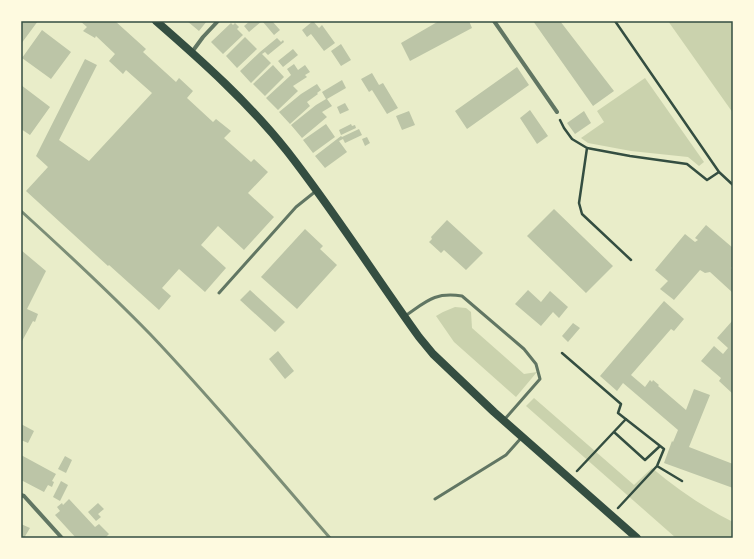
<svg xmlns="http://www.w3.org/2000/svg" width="754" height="559" viewBox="0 0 754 559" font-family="'PT Sans Narrow',sans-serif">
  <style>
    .green { fill: #cad2ad }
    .building { fill: #bcc5a7 }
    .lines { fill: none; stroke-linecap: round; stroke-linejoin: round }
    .path { stroke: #344e41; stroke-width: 2.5 }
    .service { stroke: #617663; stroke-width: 3 }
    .minor { stroke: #617663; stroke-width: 4 }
    .secondary { stroke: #344e41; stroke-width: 8 }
    .rail { stroke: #7c8e77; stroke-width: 3 }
    .neatline { fill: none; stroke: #344e41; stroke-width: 1.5 }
  </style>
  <rect width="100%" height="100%" fill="#e9edc9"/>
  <path class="green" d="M 668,21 L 733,21 L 733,113 Z
    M 645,78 L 704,162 L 699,166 L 688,157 L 631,151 L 588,143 L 581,138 L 604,122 L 597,111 Z
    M 455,307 L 466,308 L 471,312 L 472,328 L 524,374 L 537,372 L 516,397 L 454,342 L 436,316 L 443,312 Z
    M 534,398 L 634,485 L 652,468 C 677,489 703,507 733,522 L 733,538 L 676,538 L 526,406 Z"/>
  <path class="building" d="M 23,21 L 38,21 L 21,44 L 21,24 Z
    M 80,21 L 115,21 L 146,49 L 143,52 L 176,82 L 179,78 L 193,91 L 187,98 L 213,122 L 216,119 L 231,131 L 224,138 L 251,162 L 254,159 L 268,172 L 248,193 L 274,217 L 244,250 L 218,226 L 201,245 L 226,268 L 205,292 L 179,269 L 162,288 L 171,296 L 159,310 L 109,265 L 108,266 L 26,191 L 48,167 L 36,156 L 85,59 L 97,65 L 59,140 L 89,161 L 152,93 L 126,70 L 123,74 L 109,61 L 115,54 L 96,36 L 95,38 L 83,31 L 87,27 Z
    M 187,21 L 207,21 L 199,31 Z
    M 250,21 L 262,21 L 249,32 L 244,26 Z
    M 264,21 L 272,21 L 280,30 L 274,35 L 263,22 Z
    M 313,21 L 319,28 L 322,25 L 335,43 L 324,51 L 311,34 L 307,37 L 302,30 Z
    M 439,21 L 469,21 L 472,28 L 410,61 L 401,43 Z
    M 533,21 L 560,21 L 614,91 L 593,106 Z
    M 231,23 L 233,25 L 235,23 L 239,27 L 237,29 L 243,35 L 223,54 L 211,42 Z
    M 42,30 L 71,52 L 51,79 L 22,58 Z
    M 245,37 L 257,49 L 237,68 L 226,56 Z
    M 277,38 L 281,42 L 283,40 L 284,42 L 268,55 L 265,52 L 262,54 L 271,63 L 251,83 L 240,71 L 260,52 Z
    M 341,44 L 351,60 L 341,66 L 331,51 Z
    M 293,49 L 298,55 L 283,67 L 278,61 Z
    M 294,64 L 298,70 L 305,65 L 310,72 L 305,75 L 307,77 L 293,86 L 298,91 L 278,110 L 266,98 L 291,75 L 287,69 Z
    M 273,65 L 284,77 L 265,96 L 253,84 Z
    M 517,67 L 529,85 L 467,129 L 455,111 Z
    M 372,73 L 379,85 L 383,83 L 398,108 L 387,114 L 372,90 L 369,92 L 361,79 Z
    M 342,80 L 346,88 L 327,99 L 332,106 L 322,112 L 327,117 L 302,138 L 291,125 L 316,105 L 326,99 L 322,92 Z
    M 317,84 L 321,90 L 317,93 L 318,94 L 307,102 L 310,106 L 290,124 L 279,112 L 301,94 Z
    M 21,85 L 50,107 L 30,135 L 21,129 Z
    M 345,103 L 349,110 L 340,114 L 337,107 Z
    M 530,110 L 548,136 L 537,144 L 520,118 Z
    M 409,111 L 415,125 L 402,130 L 396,116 Z
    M 584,111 L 591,123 L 575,134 L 567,123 Z
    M 326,124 L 335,137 L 313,153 L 303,140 Z
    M 351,124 L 352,126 L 355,125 L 356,128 L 341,135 L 339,130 Z
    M 359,129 L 362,135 L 345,143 L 343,139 L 339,141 L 347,152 L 325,168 L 315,156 L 341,136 L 342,137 Z
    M 367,137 L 370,143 L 365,146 L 362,139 Z
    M 554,209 L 613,266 L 586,293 L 527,236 Z
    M 447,220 L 483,253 L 466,270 L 444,250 L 441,253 L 429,242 L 432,239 L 431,237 Z
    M 706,225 L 733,248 L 733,266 L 731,268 L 733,270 L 733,293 L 710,272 L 705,273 L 700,270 L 674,300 L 660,289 L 668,281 L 655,270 L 685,234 L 695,242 L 698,240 L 695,238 Z
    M 305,229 L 323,246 L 320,249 L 337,265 L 297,309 L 261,277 Z
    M 21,250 L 46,271 L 27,309 L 38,314 L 35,322 L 33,321 L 21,343 Z
    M 250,290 L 285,322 L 275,332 L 240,300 Z
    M 528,290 L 541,302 L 550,291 L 568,307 L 559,318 L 553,312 L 541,326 L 515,304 Z
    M 664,301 L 684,319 L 674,331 L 671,329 L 631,375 L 645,387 L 650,380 L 652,382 L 653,380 L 659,385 L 658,386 L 686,410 L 694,389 L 710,395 L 689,447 L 733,464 L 733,488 L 664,463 L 672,441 L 673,442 L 678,430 L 623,383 L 617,391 L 600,376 Z
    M 733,320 L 733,394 L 719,381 L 721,378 L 701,361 L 714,346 L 723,354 L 728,348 L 717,338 Z
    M 573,323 L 580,328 L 568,342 L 562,336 Z
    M 278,351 L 294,371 L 285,379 L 269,359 Z
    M 21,424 L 34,431 L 28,443 L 21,440 Z
    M 21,455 L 56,474 L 52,481 L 54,482 L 52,487 L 48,485 L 44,492 L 21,480 Z
    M 65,456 L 72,460 L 66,473 L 58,469 Z
    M 61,481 L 68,485 L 60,501 L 53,497 Z
    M 69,499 L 95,527 L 99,524 L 109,534 L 105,538 L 76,538 L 55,515 L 60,511 L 57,507 L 62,503 L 63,505 Z
    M 98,503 L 104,509 L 98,514 L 101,517 L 96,521 L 88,512 Z
    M 21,524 L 30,528 L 24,538 L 21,538 Z"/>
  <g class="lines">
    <path class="path" d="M 615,21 L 719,172 L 733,185
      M 560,120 L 564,128 L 572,139 L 587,148 L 630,156 L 687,164 L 707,180 L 719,172
      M 587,148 L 579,203 L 582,214 L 631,260
      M 562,353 L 621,404 L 618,413 L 664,449 L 657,466 L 682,481
      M 614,432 L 645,460 L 660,446
      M 577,471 L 626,419
      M 618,508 L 657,466"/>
    <path class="service" d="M 219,293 L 296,207 L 316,191
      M 405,316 C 427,301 434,292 462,296 L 524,349 L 536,364 L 540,379 L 504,420
      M 435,499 L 506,455 L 522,437"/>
    <path class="minor" d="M 494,21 L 557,112
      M 192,52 L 203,37 L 218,21
      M 21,495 L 24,496 L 62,538"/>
    <path class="secondary" d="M 156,21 C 202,61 249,103 287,151 C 334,211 375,276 419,337 L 433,354 L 494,412 L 637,538"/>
    <path class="rail" d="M 21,211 C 65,251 108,291 150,334 C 212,399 270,469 330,538"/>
  </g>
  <rect width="754" height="559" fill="none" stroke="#fefae0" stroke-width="44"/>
  <rect x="22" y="22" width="710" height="515" class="neatline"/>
</svg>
